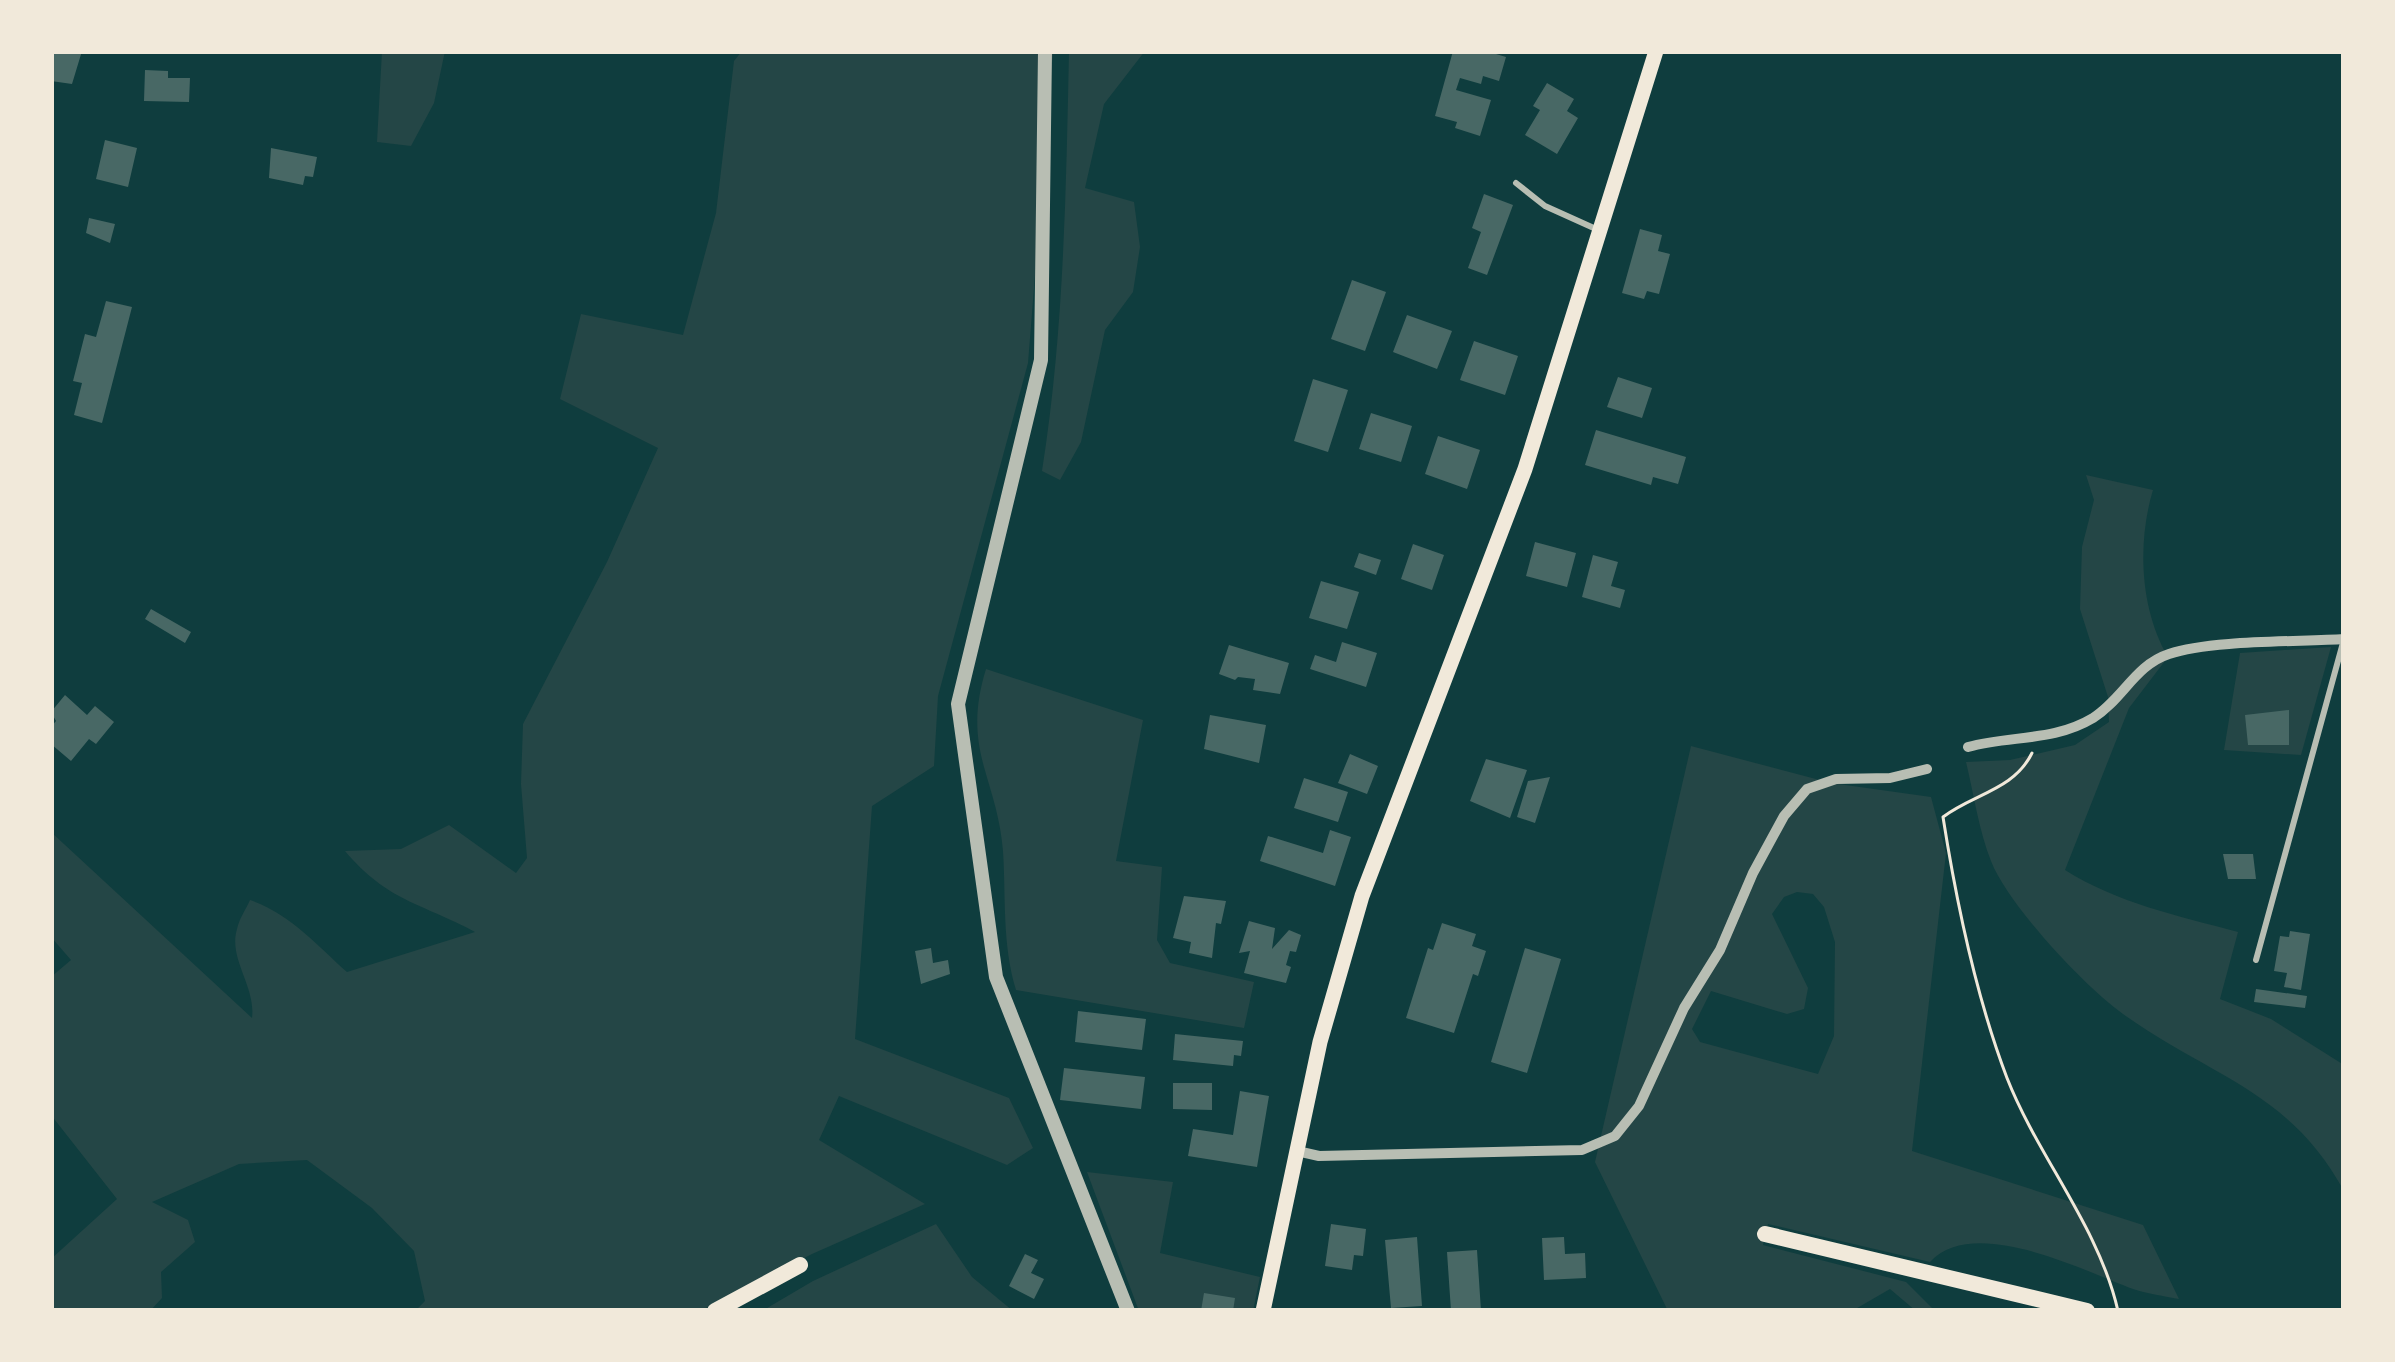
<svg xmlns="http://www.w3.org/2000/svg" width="2395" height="1362" viewBox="0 0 2395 1362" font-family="Barlow,sans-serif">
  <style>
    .green { fill: #244646; fill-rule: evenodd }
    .building { fill: #486865 }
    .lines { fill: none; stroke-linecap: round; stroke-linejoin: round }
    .path { stroke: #f1e9da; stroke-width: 3 }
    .service { stroke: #b8beb3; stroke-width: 6 }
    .minor { stroke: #b8beb3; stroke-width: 10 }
    .tertiary { stroke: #b8beb3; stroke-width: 14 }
    .secondary { stroke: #f1e9da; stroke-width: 15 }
    .primary { stroke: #f1e9da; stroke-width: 16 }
  </style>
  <rect width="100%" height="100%" fill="#0f3d3e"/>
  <path class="green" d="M 382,51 L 445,51 L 434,103 L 411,146 L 377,142 Z
    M 742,51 L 1053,51 L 1028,363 L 938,696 L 934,766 L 872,806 L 855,1039 L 1009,1098 L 1033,1148 L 1007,1165 L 839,1096 L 819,1140 L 925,1204 L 812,1254 L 700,1311 L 415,1311 L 425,1301 L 414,1251 L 372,1208 L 307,1160 L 239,1164 L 152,1202 L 188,1220 L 195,1242 L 161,1272 L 162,1298 L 150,1311 L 51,1311 L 51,1259 L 117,1199 L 51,1115 L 51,977 L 71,960 L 51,937 L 51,832 L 252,1018 C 256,986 228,959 237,929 C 239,919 246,909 250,900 C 289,913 317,945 347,972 L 475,932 C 422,903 388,902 345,851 L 401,849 L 449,825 L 516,873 L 527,858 L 521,784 L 523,724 L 607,562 L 658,448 L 560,399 L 581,314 L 683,335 L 716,213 L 734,61 Z
    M 1069,51 L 1145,51 L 1104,104 L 1085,188 L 1134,202 L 1140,247 L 1133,292 L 1105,330 L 1081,442 L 1060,480 L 1042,471 C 1064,332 1066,192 1069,51 Z
    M 2086,475 L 2153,490 C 2137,543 2140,609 2168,657 L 2129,708 L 2065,870 C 2117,903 2179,916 2238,932 L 2220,999 L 2271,1019 L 2344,1065 L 2344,1191 C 2289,1090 2209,1076 2123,1014 C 2085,987 2008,905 1991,861 C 1979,831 1974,795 1966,762 L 2010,760 L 2075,745 L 2109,722 L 2108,697 L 2080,609 L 2082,547 L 2094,500 Z
    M 2331,647 L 2301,755 L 2224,750 L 2240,653 Z
    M 986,669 L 1143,720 L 1116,861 L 1162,867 L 1157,940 L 1170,963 L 1254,982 L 1244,1028 L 1016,990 C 1002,944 1006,898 1003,851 C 997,777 961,750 986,669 Z
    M 1691,746 L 1831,783 L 1931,797 L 1946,853 L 1912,1151 L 2143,1225 L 2179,1299 C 2164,1296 2148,1294 2133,1289 C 2084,1271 1974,1214 1930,1262 L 1768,1224 L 1763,1245 L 1906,1282 L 1935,1311 L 1916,1311 L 1890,1289 L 1852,1311 L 1668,1311 L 1595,1162 ZM 1797,892 L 1813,894 L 1824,907 L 1835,942 L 1834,1036 L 1818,1074 L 1700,1042 L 1692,1029 L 1711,991 L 1787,1014 L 1804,1009 L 1808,988 L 1772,914 L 1784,897 Z
    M 1087,1172 L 1173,1182 L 1160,1253 L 1260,1277 L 1253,1311 L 1139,1311 Z
    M 936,1224 L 972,1277 L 1013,1311 L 762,1311 L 813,1281 Z"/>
  <path class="building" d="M 51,51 L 82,51 L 72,84 L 51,81 Z
    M 1453,51 L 1486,51 L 1506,57 L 1499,81 L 1483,76 L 1481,84 L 1460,78 L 1456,90 L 1491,100 L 1480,136 L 1455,128 L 1457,122 L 1435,116 Z
    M 145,70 L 168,71 L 168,78 L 190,78 L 189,102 L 144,101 Z
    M 1547,83 L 1574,99 L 1567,111 L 1578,118 L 1557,154 L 1525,135 L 1540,110 L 1533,106 Z
    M 105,140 L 137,148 L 128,187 L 96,179 Z
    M 271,148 L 317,157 L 313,177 L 305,176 L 303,185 L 269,178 Z
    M 1484,194 L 1513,205 L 1487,275 L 1468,268 L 1481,232 L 1472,228 Z
    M 89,218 L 115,224 L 110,243 L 86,233 Z
    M 1640,229 L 1662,235 L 1658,251 L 1670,254 L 1659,294 L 1647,291 L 1644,299 L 1622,293 Z
    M 1352,280 L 1386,292 L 1365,351 L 1331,339 Z
    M 106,301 L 132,307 L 102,423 L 74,415 L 82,383 L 73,381 L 85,334 L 96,337 Z
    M 1407,315 L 1452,331 L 1437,369 L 1393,352 Z
    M 1474,341 L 1518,356 L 1505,395 L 1460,380 Z
    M 1618,377 L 1652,388 L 1642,418 L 1607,407 Z
    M 1313,379 L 1348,390 L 1328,452 L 1294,441 Z
    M 1371,413 L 1412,426 L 1401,462 L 1359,449 Z
    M 1596,430 L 1686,457 L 1678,484 L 1653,477 L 1651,485 L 1585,465 Z
    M 1438,436 L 1480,450 L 1467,489 L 1425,474 Z
    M 1535,542 L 1576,553 L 1567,587 L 1526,576 Z
    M 1413,544 L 1444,555 L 1432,590 L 1401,579 Z
    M 1359,553 L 1381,560 L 1376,575 L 1354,567 Z
    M 1593,555 L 1618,562 L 1611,586 L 1625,590 L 1620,608 L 1582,597 Z
    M 1321,581 L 1359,592 L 1347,629 L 1309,618 Z
    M 151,609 L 191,632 L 185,643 L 145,619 Z
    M 1342,642 L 1377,653 L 1366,687 L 1310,669 L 1315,655 L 1336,662 Z
    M 1229,645 L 1289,663 L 1280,694 L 1253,690 L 1255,679 L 1238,677 L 1235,680 L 1219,674 Z
    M 65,695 L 87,715 L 95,706 L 114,722 L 96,744 L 89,739 L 71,761 L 51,744 L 51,727 L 56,721 L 51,712 Z
    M 2289,710 L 2289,745 L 2248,745 L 2245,715 Z
    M 1210,715 L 1266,725 L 1259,763 L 1204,749 Z
    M 1350,754 L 1378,766 L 1367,794 L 1338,783 Z
    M 1486,759 L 1527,770 L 1510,818 L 1470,801 Z
    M 1550,777 L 1535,823 L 1517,817 L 1528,781 Z
    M 1304,778 L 1348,792 L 1338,822 L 1294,808 Z
    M 1330,830 L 1351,837 L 1335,886 L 1260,861 L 1268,836 L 1323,853 Z
    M 2223,854 L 2253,854 L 2256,879 L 2228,879 Z
    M 1184,896 L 1226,901 L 1221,924 L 1216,923 L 1212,958 L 1189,953 L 1191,942 L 1173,938 Z
    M 1249,921 L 1275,928 L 1272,949 L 1289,930 L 1301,935 L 1296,952 L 1290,951 L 1286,965 L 1291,967 L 1286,983 L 1244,973 L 1250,951 L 1239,953 Z
    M 1442,923 L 1476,934 L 1472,946 L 1486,951 L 1478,976 L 1473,974 L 1454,1033 L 1406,1018 L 1428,948 L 1433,950 Z
    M 2290,931 L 2310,934 L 2301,990 L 2284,987 L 2287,973 L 2274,971 L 2280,936 L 2289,937 Z
    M 931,948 L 933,963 L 948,960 L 950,974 L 921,984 L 915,951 Z
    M 1525,948 L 1561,959 L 1527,1073 L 1491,1062 Z
    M 2256,989 L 2307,996 L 2305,1008 L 2254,1002 Z
    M 1078,1011 L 1146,1019 L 1142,1050 L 1075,1042 Z
    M 1175,1034 L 1243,1041 L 1241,1056 L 1234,1055 L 1233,1066 L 1173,1060 Z
    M 1064,1068 L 1145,1077 L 1141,1109 L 1060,1100 Z
    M 1173,1083 L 1212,1083 L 1212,1110 L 1173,1109 Z
    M 1240,1091 L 1269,1096 L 1257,1167 L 1188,1156 L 1193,1129 L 1233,1135 Z
    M 1331,1224 L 1366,1229 L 1363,1256 L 1354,1255 L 1352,1270 L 1325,1266 Z
    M 1417,1237 L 1422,1306 L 1391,1308 L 1385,1240 Z
    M 1564,1237 L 1565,1254 L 1585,1253 L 1586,1278 L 1544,1280 L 1542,1238 Z
    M 1477,1250 L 1481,1311 L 1451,1311 L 1447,1252 Z
    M 1025,1254 L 1038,1260 L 1031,1273 L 1044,1279 L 1034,1299 L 1009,1286 Z
    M 1204,1293 L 1235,1298 L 1233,1311 L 1201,1311 Z"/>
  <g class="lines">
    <path class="path" d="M 2032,753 C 2014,790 1973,794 1943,817 C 1956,900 1977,999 2007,1078 C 2038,1157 2099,1227 2118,1311"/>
    <path class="service" d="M 1516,183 L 1545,206 L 1596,229
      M 2256,960 L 2344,639"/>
    <path class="minor" d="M 1968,747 C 2011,735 2053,742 2093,718 C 2123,699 2135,665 2169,654 C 2210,640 2298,642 2344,639
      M 1297,1151 L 1319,1156 L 1582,1150 L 1615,1136 L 1639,1106 L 1684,1008 L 1720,950 L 1753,873 L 1784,816 L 1807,789 L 1836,779 L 1890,778 L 1927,769"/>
    <path class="tertiary" d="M 1045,51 L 1041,360 L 958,704 L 996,977 L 1128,1311"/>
    <path class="secondary" d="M 1263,1311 L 1320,1042 L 1362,896 L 1525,469 L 1656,51"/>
    <path class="primary" d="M 1765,1234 L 2087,1311
      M 715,1311 L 800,1265"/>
  </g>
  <rect width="2395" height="1362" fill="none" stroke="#f1e9da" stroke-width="108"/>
</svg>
